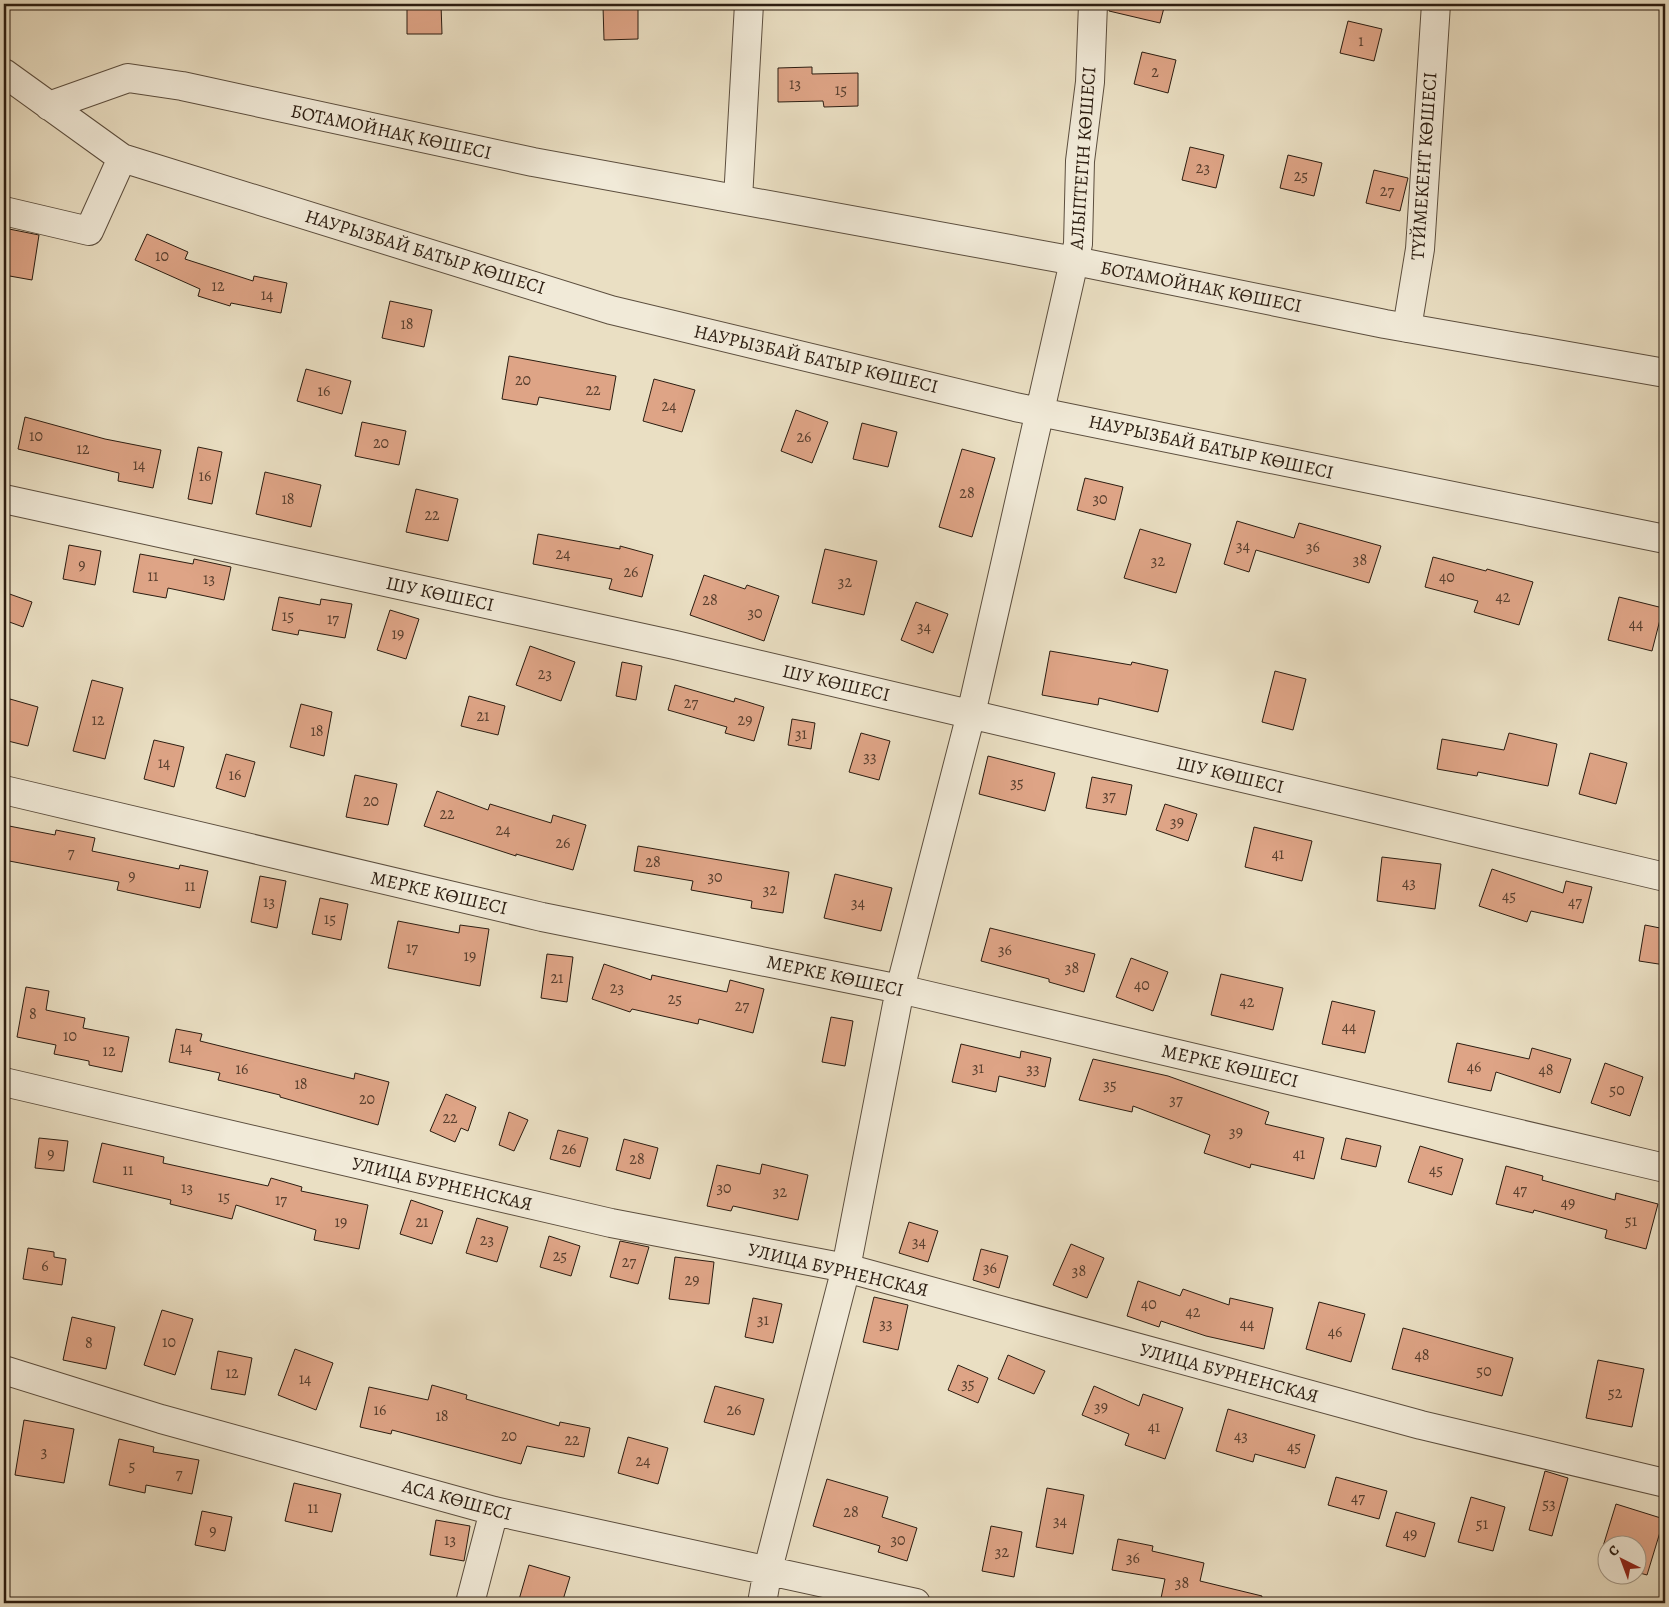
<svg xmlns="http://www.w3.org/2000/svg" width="1669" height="1607" viewBox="0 0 1669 1607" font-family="Alegreya,serif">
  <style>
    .building { fill: #dea486; stroke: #2c1d11 }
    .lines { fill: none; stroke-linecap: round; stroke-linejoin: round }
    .minor-casing { stroke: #5c4e3e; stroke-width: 30 }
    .minor { stroke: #f1ead8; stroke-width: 28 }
    .labels { text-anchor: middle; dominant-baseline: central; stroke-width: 4; stroke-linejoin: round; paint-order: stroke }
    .number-label { font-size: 16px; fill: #583f2e }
    .street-label { font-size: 19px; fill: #2c1d11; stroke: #f1ead8 }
  </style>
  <rect width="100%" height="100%" fill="#eadfc3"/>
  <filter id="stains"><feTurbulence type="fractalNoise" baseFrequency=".004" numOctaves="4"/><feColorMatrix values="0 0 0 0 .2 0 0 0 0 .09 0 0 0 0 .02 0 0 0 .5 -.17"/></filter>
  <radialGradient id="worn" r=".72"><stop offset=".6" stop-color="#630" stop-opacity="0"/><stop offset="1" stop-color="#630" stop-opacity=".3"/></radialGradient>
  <path class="building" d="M 407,4 L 441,4 L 442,34 L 407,34 Z
    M 1109,4 L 1165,4 L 1160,23 L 1109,11 Z
    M 638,5 L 638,39 L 604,40 L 603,6 Z
    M 1348,21 L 1382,29 L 1374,61 L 1340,53 Z
    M 1142,52 L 1176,60 L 1168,93 L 1134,84 Z
    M 812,67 L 812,74 L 858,73 L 858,106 L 824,107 L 823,101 L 778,102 L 778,68 Z
    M 1190,147 L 1224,155 L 1216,188 L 1182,180 Z
    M 1288,155 L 1322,163 L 1314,196 L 1280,188 Z
    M 1374,170 L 1408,178 L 1400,211 L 1366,203 Z
    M 4,228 L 39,235 L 32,280 L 4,275 Z
    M 147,234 L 188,252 L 185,259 L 253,281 L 254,276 L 287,283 L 281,313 L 231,303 L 230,306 L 198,296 L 200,289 L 135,260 Z
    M 390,301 L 432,310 L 424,347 L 382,338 Z
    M 509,356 L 616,376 L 610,410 L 539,397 L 537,405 L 502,399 Z
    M 306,369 L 351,381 L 342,414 L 297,401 Z
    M 654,379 L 695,390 L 682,432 L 643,421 Z
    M 796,410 L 828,422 L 812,463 L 781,451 Z
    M 25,417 L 105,439 L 161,450 L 153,488 L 118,481 L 119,473 L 18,449 Z
    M 362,422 L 406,431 L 399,465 L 355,456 Z
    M 862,423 L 897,432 L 888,467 L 853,459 Z
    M 198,447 L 222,452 L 212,504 L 188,499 Z
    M 962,449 L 995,458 L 972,537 L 939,527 Z
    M 265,472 L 321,485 L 311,527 L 256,514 Z
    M 1085,478 L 1123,487 L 1115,520 L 1077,510 Z
    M 416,489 L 458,499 L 448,541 L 406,532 Z
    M 1237,521 L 1294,538 L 1299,523 L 1381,546 L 1369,583 L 1256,550 L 1249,572 L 1224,564 Z
    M 1140,529 L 1191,544 L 1176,593 L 1124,578 Z
    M 538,534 L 620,549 L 620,546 L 653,555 L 642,597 L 609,589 L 612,579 L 533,564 Z
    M 69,545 L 101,551 L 95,585 L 63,579 Z
    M 825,549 L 877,561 L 864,615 L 812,603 Z
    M 140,554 L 193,564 L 194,559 L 231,567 L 224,600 L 168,588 L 166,598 L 133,592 Z
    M 1433,557 L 1486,571 L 1487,569 L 1533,582 L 1519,625 L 1474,612 L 1478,601 L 1425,587 Z
    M 704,575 L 745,589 L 747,585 L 779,596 L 764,641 L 690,615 Z
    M 4,592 L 32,602 L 23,627 L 4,620 Z
    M 279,597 L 320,605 L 321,599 L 352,604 L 345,638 L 299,630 L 298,635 L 272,630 Z
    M 1619,597 L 1663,608 L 1652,651 L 1608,640 Z
    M 916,602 L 948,614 L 933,653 L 901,640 Z
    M 390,610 L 419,619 L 406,659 L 377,650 Z
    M 530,646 L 575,662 L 561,701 L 516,685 Z
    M 1050,651 L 1131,665 L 1132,662 L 1168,670 L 1158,712 L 1099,698 L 1098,705 L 1042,695 Z
    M 622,662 L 642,666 L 636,700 L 616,696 Z
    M 1275,671 L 1306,679 L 1293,730 L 1262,722 Z
    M 92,680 L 123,688 L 105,759 L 73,751 Z
    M 675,685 L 734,702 L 735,698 L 764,707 L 754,741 L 725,733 L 727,727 L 668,710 Z
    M 469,696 L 505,706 L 498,735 L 461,726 Z
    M 10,699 L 38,707 L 28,746 L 4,740 L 4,722 Z
    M 301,704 L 332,712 L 324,756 L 290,747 Z
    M 792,719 L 815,723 L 811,749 L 788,745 Z
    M 861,733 L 890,741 L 879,780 L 849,772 Z
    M 1509,733 L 1557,744 L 1548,786 L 1478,772 L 1477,776 L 1437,769 L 1442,739 L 1504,750 Z
    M 154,740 L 184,747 L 174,787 L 144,779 Z
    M 1590,753 L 1627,763 L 1616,804 L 1579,794 Z
    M 226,754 L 255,762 L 245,797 L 216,788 Z
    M 988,756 L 1055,773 L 1045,811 L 979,794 Z
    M 355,775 L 397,784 L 388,825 L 346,817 Z
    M 1092,777 L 1132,785 L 1126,815 L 1086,808 Z
    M 437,791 L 488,810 L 490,804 L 551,823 L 553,815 L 586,825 L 573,870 L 516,854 L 516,856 L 424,826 Z
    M 1165,804 L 1197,814 L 1188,841 L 1156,830 Z
    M 4,825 L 55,835 L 56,830 L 95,838 L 92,851 L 179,869 L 180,865 L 208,871 L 200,908 L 117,890 L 119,882 L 4,860 Z
    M 1254,827 L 1312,841 L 1302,881 L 1245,867 Z
    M 638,846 L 789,872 L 783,913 L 751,908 L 752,901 L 691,890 L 693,881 L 634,871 Z
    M 1382,857 L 1441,864 L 1435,909 L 1377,901 Z
    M 1492,869 L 1563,893 L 1566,881 L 1592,887 L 1583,923 L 1531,911 L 1527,922 L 1479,906 Z
    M 835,874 L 892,888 L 881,931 L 824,918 Z
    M 260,876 L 286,881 L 277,928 L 251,922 Z
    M 320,898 L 348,904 L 341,940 L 312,934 Z
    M 398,921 L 459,933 L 460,925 L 489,929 L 480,986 L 388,968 Z
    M 1645,925 L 1665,929 L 1665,965 L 1639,961 Z
    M 990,928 L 1095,954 L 1084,992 L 1049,982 L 1049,979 L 981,961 Z
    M 547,954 L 573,957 L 567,1002 L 541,998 Z
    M 1131,958 L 1168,972 L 1153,1011 L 1116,997 Z
    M 604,964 L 651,980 L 652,975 L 727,992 L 730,980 L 764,989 L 753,1033 L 699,1019 L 698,1024 L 632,1009 L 630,1012 L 592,999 Z
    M 1221,974 L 1283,988 L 1273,1030 L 1211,1015 Z
    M 26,987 L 49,991 L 46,1010 L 85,1018 L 83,1028 L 129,1037 L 122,1072 L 89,1065 L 89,1061 L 54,1054 L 56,1045 L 17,1037 Z
    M 1332,1001 L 1375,1011 L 1365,1053 L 1322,1044 Z
    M 831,1017 L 853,1021 L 845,1066 L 822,1062 Z
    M 176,1029 L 202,1034 L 200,1041 L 354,1079 L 355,1073 L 389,1082 L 378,1125 L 280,1097 L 280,1095 L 218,1080 L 220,1073 L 169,1062 Z
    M 1457,1043 L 1529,1059 L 1532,1048 L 1571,1059 L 1560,1093 L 1496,1072 L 1491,1091 L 1448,1082 Z
    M 961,1044 L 1020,1058 L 1021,1051 L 1051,1058 L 1045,1087 L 999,1076 L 996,1092 L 952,1082 Z
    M 1093,1059 L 1168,1076 L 1269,1112 L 1265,1124 L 1324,1138 L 1314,1179 L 1251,1164 L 1250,1168 L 1204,1153 L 1210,1135 L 1133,1106 L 1132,1112 L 1079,1100 Z
    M 1605,1063 L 1643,1077 L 1630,1116 L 1591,1103 Z
    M 446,1094 L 476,1107 L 468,1131 L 461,1128 L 455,1142 L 430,1131 Z
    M 509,1112 L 528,1120 L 514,1151 L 499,1145 Z
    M 558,1130 L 588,1138 L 580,1167 L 550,1159 Z
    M 39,1138 L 68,1141 L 64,1171 L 35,1168 Z
    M 1346,1138 L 1381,1146 L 1376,1167 L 1341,1159 Z
    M 624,1139 L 658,1148 L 650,1179 L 616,1170 Z
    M 102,1143 L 164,1157 L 163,1163 L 268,1186 L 271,1178 L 302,1187 L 301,1191 L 368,1205 L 359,1249 L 314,1240 L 316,1230 L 236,1205 L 232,1219 L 170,1204 L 171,1200 L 93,1182 Z
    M 1420,1146 L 1463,1159 L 1452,1195 L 1408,1182 Z
    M 762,1164 L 808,1175 L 798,1220 L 733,1206 L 731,1211 L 707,1206 L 717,1165 L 760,1174 Z
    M 1506,1166 L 1543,1176 L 1542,1180 L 1615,1200 L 1616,1193 L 1658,1204 L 1646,1249 L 1605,1238 L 1607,1230 L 1534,1210 L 1533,1213 L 1496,1204 Z
    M 411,1200 L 443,1211 L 432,1244 L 400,1234 Z
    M 477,1218 L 508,1227 L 497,1262 L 466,1253 Z
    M 909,1222 L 938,1231 L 928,1262 L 899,1253 Z
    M 549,1236 L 580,1246 L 571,1276 L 540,1267 Z
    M 620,1241 L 649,1247 L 638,1284 L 610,1277 Z
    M 1071,1244 L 1104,1258 L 1087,1298 L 1053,1285 Z
    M 28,1248 L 54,1252 L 54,1257 L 66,1259 L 62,1285 L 23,1279 Z
    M 981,1249 L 1008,1256 L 999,1288 L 973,1280 Z
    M 675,1257 L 714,1262 L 709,1304 L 669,1299 Z
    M 1138,1281 L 1180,1296 L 1183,1289 L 1229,1305 L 1230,1298 L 1273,1308 L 1264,1349 L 1206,1336 L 1161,1321 L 1159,1327 L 1127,1316 Z
    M 874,1297 L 908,1305 L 898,1350 L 863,1342 Z
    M 753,1298 L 782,1304 L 773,1343 L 745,1337 Z
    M 1319,1302 L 1365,1314 L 1351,1362 L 1306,1349 Z
    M 162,1310 L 193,1319 L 175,1375 L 144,1365 Z
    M 72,1317 L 115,1327 L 106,1369 L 63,1360 Z
    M 1403,1328 L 1513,1358 L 1502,1396 L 1392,1369 Z
    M 295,1349 L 333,1363 L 316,1410 L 278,1395 Z
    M 218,1351 L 252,1358 L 245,1395 L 211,1389 Z
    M 1008,1355 L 1045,1371 L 1034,1394 L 998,1379 Z
    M 1598,1360 L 1644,1369 L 1632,1427 L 1586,1418 Z
    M 958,1365 L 988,1378 L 978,1403 L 948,1390 Z
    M 432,1385 L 467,1395 L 466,1399 L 559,1426 L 560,1422 L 590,1428 L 584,1457 L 527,1446 L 521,1464 L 392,1430 L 391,1434 L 360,1427 L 369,1387 L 428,1400 Z
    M 715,1386 L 764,1399 L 754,1435 L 704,1422 Z
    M 1094,1386 L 1139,1406 L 1143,1394 L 1183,1408 L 1165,1459 L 1125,1445 L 1129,1434 L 1082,1415 Z
    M 1228,1409 L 1315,1435 L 1305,1468 L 1255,1454 L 1253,1462 L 1216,1451 Z
    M 24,1420 L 74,1429 L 64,1483 L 15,1475 Z
    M 628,1437 L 668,1448 L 658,1484 L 618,1473 Z
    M 119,1439 L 154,1447 L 153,1452 L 199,1460 L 192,1494 L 146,1485 L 145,1493 L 109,1485 Z
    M 1545,1471 L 1568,1478 L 1552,1536 L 1529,1530 Z
    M 1336,1477 L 1387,1491 L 1379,1519 L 1328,1505 Z
    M 827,1479 L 888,1497 L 882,1517 L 917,1528 L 907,1561 L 878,1552 L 880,1546 L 813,1526 Z
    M 294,1483 L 341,1494 L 332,1532 L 285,1521 Z
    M 1047,1488 L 1084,1495 L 1073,1554 L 1036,1547 Z
    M 1471,1497 L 1505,1507 L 1493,1551 L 1458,1542 Z
    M 1616,1504 L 1664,1519 L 1647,1575 L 1636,1572 L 1636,1544 L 1606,1544 L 1606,1562 L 1601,1561 L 1601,1553 Z
    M 202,1511 L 232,1517 L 225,1551 L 195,1545 Z
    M 1396,1512 L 1435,1523 L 1425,1557 L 1386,1546 Z
    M 436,1520 L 470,1526 L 464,1561 L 430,1555 Z
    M 991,1526 L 1022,1532 L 1014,1577 L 982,1571 Z
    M 1118,1539 L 1153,1546 L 1152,1551 L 1204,1563 L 1200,1581 L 1262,1596 L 1261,1603 L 1160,1603 L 1165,1579 L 1112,1570 Z
    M 529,1565 L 570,1577 L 562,1603 L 518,1603 Z"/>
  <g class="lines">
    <defs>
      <path id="minor" d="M 4,73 L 122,158 L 611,310 L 1015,407 L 1665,539
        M 49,106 L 128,78 L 182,86 L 533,162 L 1075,261 L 1385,324 L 1665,373
        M 738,199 L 749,4
        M 4,211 L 89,231 L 122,158
        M 1407,328 L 1420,249 L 1436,4
        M 4,499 L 675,645 L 1665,877
        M 4,790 L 542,917 L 900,989 L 1665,1168
        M 4,1082 L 611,1223 L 846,1268 L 1421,1425 L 1665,1483
        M 4,1370 L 161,1419 L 494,1511 L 916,1603
        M 470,1603 L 494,1511
        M 762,1603 L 768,1569 L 846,1268 L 900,989 L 971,714 L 1078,244 L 1080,161 L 1090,82 L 1093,4"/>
    </defs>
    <use href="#minor" class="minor-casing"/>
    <use href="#minor" class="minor"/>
  </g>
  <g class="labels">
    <g class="number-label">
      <text x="1361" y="41">1</text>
      <text x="1155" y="72">2</text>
      <text x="795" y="84">13</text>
      <text x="841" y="90">15</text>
      <text x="1203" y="168">23</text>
      <text x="1301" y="176">25</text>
      <text x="1387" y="191">27</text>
      <text x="162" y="256">10</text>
      <text x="218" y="286">12</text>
      <text x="267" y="295">14</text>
      <text x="407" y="324">18</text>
      <text x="523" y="380">20</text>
      <text x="593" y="390">22</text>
      <text x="324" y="391">16</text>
      <text x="669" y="406">24</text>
      <text x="36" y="436">10</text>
      <text x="804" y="437">26</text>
      <text x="381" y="443">20</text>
      <text x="83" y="449">12</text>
      <text x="139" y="465">14</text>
      <text x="205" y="476">16</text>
      <text x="967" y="493">28</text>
      <text x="288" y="499">18</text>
      <text x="1100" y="499">30</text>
      <text x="432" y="515">22</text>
      <text x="1243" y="546">34</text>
      <text x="1313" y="547">36</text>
      <text x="563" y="554">24</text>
      <text x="1360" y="560">38</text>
      <text x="1158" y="561">32</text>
      <text x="82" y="565">9</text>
      <text x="631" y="572">26</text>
      <text x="153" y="576">11</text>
      <text x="1447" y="577">40</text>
      <text x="209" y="579">13</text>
      <text x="845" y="582">32</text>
      <text x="1503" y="597">42</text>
      <text x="710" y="600">28</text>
      <text x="755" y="613">30</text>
      <text x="288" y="616">15</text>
      <text x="333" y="619">17</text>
      <text x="1636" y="624">44</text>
      <text x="924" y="627">34</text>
      <text x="398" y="634">19</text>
      <text x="545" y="674">23</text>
      <text x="691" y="703">27</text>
      <text x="483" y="716">21</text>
      <text x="98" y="720">12</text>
      <text x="745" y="720">29</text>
      <text x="317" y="731">18</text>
      <text x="801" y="734">31</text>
      <text x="870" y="757">33</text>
      <text x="164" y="763">14</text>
      <text x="235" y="775">16</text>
      <text x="1017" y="783">35</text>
      <text x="1109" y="796">37</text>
      <text x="371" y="801">20</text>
      <text x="447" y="814">22</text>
      <text x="1177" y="822">39</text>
      <text x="503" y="830">24</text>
      <text x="563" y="843">26</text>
      <text x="71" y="853">7</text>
      <text x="1278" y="854">41</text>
      <text x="653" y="862">28</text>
      <text x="132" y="876">9</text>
      <text x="715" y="877">30</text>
      <text x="1409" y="883">43</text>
      <text x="190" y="886">11</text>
      <text x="770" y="890">32</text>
      <text x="1509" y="896">45</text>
      <text x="269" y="902">13</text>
      <text x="1575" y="902">47</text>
      <text x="858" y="903">34</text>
      <text x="330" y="919">15</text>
      <text x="412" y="948">17</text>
      <text x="1005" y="950">36</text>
      <text x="470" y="956">19</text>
      <text x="1072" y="968">38</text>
      <text x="557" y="978">21</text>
      <text x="1142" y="985">40</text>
      <text x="617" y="988">23</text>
      <text x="675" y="999">25</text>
      <text x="1247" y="1002">42</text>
      <text x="742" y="1006">27</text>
      <text x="33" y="1014">8</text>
      <text x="1349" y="1027">44</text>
      <text x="70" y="1036">10</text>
      <text x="186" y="1048">14</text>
      <text x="109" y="1051">12</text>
      <text x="1474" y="1067">46</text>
      <text x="978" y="1068">31</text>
      <text x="242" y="1069">16</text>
      <text x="1033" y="1069">33</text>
      <text x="1546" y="1070">48</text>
      <text x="301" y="1084">18</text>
      <text x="1110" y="1085">35</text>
      <text x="1617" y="1090">50</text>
      <text x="367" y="1099">20</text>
      <text x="1176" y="1100">37</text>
      <text x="450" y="1118">22</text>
      <text x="1236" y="1132">39</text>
      <text x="569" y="1149">26</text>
      <text x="51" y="1154">9</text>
      <text x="1299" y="1154">41</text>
      <text x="637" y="1159">28</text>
      <text x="128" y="1170">11</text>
      <text x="1436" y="1170">45</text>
      <text x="187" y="1188">13</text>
      <text x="724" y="1188">30</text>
      <text x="1520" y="1190">47</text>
      <text x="780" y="1192">32</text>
      <text x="224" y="1197">15</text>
      <text x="281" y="1200">17</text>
      <text x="1568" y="1203">49</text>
      <text x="1631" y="1221">51</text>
      <text x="341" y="1222">19</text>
      <text x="422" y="1222">21</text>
      <text x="487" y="1240">23</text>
      <text x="919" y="1242">34</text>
      <text x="560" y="1256">25</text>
      <text x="629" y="1262">27</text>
      <text x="45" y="1266">6</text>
      <text x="990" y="1268">36</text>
      <text x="1079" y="1271">38</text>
      <text x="692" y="1280">29</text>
      <text x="1149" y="1304">40</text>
      <text x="1193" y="1312">42</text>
      <text x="763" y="1320">31</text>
      <text x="886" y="1324">33</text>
      <text x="1247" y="1324">44</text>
      <text x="1335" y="1332">46</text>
      <text x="169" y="1342">10</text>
      <text x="89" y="1343">8</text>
      <text x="1422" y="1355">48</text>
      <text x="1484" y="1371">50</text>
      <text x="232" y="1373">12</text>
      <text x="305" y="1379">14</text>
      <text x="968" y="1384">35</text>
      <text x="1615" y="1393">52</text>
      <text x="1101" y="1407">39</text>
      <text x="380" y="1410">16</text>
      <text x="734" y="1410">26</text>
      <text x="442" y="1416">18</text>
      <text x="1154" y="1427">41</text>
      <text x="509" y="1436">20</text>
      <text x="1241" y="1436">43</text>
      <text x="572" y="1440">22</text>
      <text x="1294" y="1447">45</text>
      <text x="44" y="1452">3</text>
      <text x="643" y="1461">24</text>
      <text x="132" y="1466">5</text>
      <text x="179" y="1474">7</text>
      <text x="1358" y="1498">47</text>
      <text x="1549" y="1504">53</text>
      <text x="313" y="1508">11</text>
      <text x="851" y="1512">28</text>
      <text x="1060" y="1521">34</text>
      <text x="1482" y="1524">51</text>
      <text x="213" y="1531">9</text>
      <text x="1410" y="1534">49</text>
      <text x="450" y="1540">13</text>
      <text x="898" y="1540">30</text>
      <text x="1002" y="1552">32</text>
      <text x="1133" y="1558">36</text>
      <text x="1182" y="1583">38</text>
    </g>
    <g class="street-label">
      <text transform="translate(391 132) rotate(12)">БОТАМОЙНАҚ КӨШЕСІ</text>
      <text transform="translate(1083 158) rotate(-86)">АЛЫПТЕГІН КӨШЕСІ</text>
      <text transform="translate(1424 166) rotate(-86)">ТҮЙМЕКЕНТ КӨШЕСІ</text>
      <text transform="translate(425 252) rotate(17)">НАУРЫЗБАЙ БАТЫР КӨШЕСІ</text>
      <text transform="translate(1201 287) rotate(11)">БОТАМОЙНАҚ КӨШЕСІ</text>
      <text transform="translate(816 359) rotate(13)">НАУРЫЗБАЙ БАТЫР КӨШЕСІ</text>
      <text transform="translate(1211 447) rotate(12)">НАУРЫЗБАЙ БАТЫР КӨШЕСІ</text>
      <text transform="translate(440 594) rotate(12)">ШУ КӨШЕСІ</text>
      <text transform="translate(836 683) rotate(13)">ШУ КӨШЕСІ</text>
      <text transform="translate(1230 775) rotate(13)">ШУ КӨШЕСІ</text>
      <text transform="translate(439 893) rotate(13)">МЕРКЕ КӨШЕСІ</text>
      <text transform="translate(835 976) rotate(12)">МЕРКЕ КӨШЕСІ</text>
      <text transform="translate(1230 1066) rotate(13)">МЕРКЕ КӨШЕСІ</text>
      <text transform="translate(442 1184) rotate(13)">УЛИЦА БУРНЕНСКАЯ</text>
      <text transform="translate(838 1270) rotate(13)">УЛИЦА БУРНЕНСКАЯ</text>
      <text transform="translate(1229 1373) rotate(15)">УЛИЦА БУРНЕНСКАЯ</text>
      <text transform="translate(457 1500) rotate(15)">АСА КӨШЕСІ</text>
    </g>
  </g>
  <rect width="1669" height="1607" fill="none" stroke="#eadfc3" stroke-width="20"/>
  <rect x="5" y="5" width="1659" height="1597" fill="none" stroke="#2c1d11" stroke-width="2.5"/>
  <rect x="10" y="10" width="1649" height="1587" fill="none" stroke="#2c1d11"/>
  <g transform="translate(1622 1560) rotate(318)"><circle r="24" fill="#f1ead8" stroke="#a29888"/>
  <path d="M0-4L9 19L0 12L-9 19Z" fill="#8f2418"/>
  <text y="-8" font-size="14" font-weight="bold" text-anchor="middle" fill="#2c1d11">С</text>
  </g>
  <rect width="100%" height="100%" filter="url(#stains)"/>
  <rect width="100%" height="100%" fill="url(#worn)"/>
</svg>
